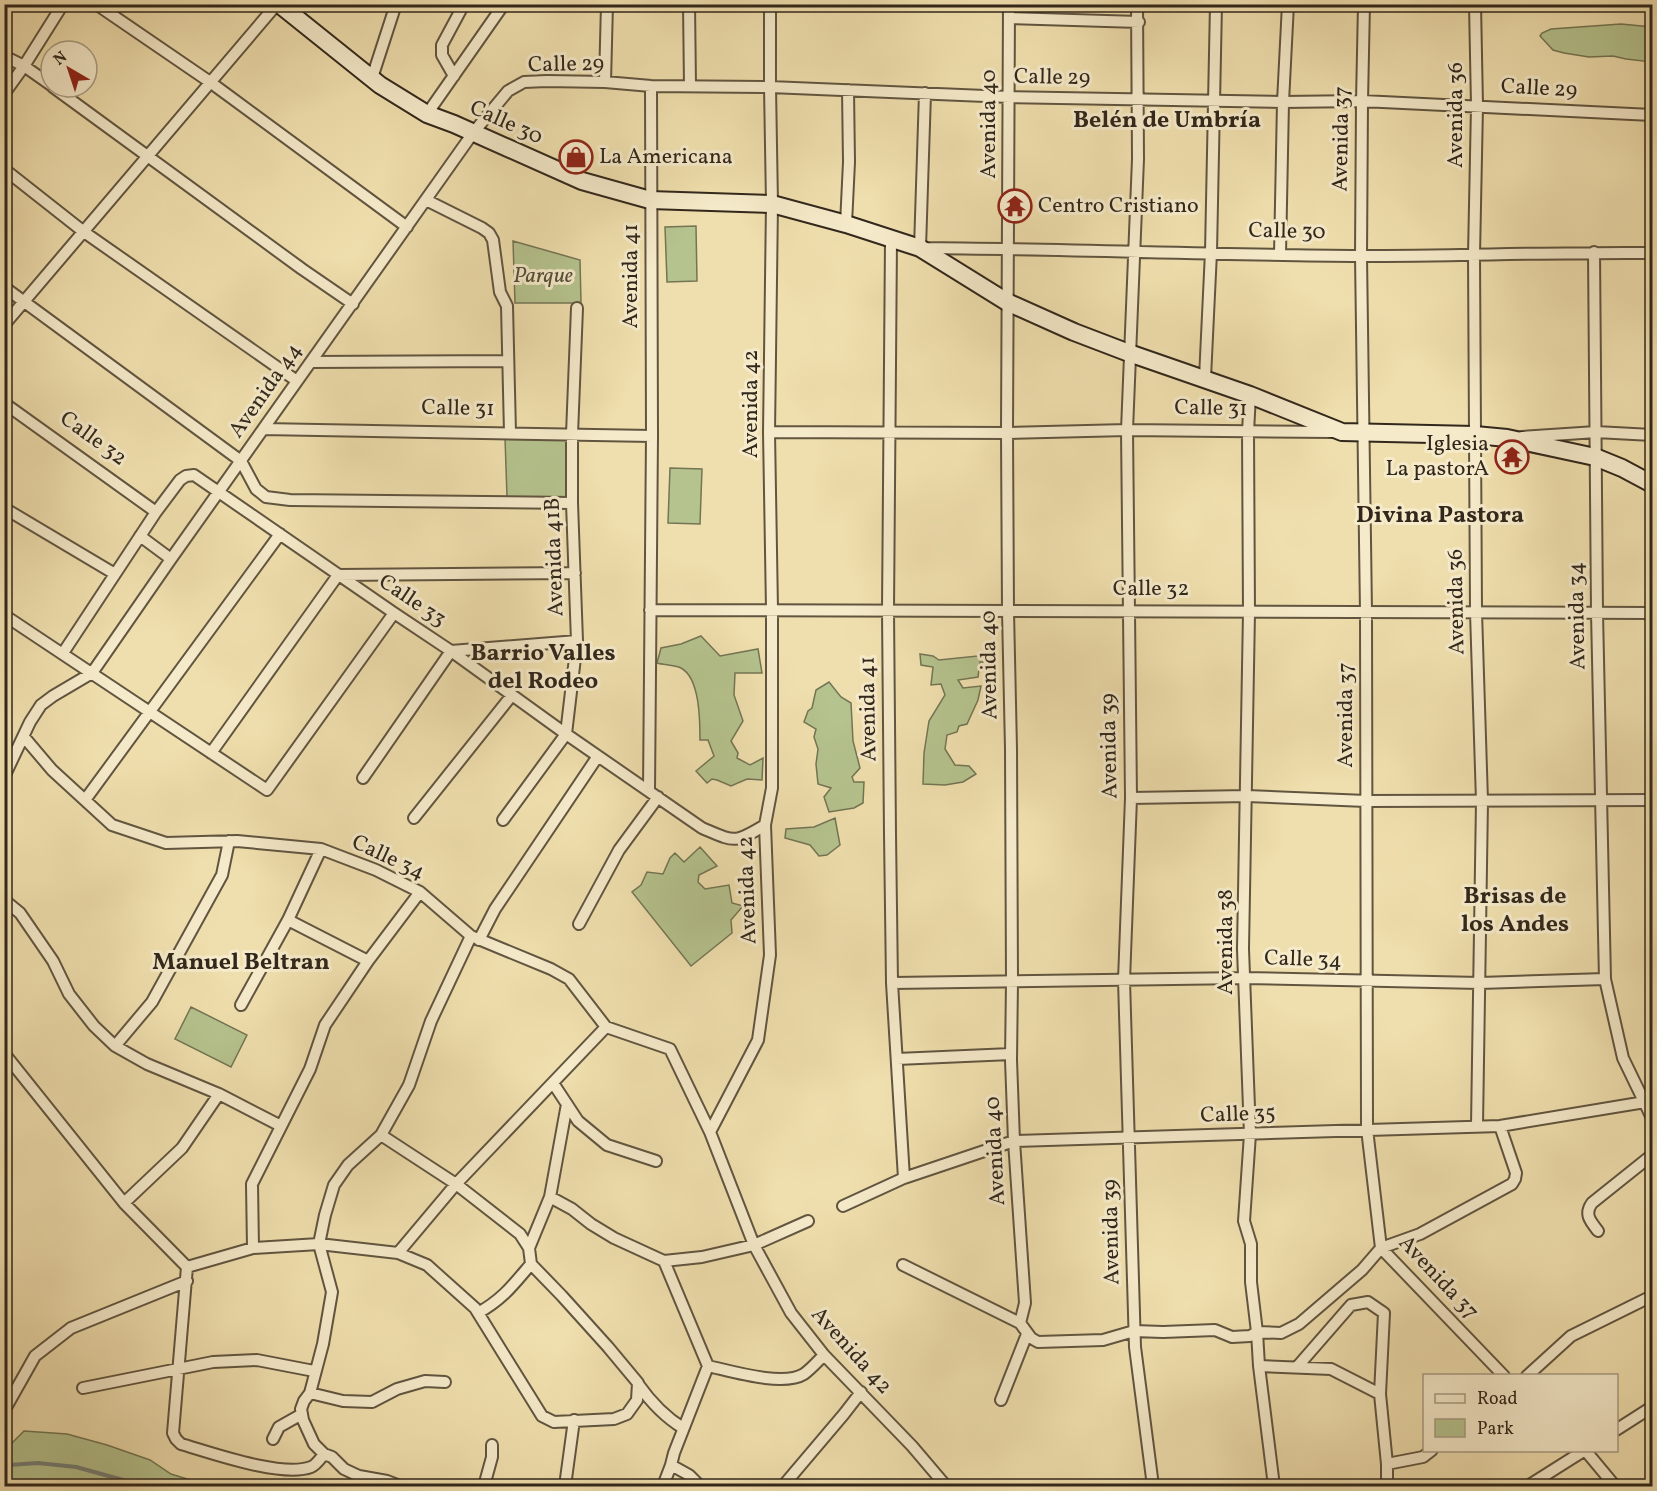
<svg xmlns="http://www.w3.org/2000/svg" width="1657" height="1491" viewBox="0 0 1657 1491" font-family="Vollkorn,serif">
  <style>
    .green { fill: #b5c38e; stroke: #737554; stroke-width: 1.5 }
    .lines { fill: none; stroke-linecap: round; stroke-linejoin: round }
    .stream { stroke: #747f78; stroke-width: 4 }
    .street-casing { stroke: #615540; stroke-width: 14 }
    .secondary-casing { stroke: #31271b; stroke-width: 20 }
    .street { stroke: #f5eaca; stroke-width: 10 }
    .secondary { stroke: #f5eaca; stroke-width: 16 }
    .labels { text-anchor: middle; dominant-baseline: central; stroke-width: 6; stroke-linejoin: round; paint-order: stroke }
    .street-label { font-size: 22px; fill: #31271b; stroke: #f5eaca }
    .poi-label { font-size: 22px; fill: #31271b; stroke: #f5eaca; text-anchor: start }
    .park-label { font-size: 22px; font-style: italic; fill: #524e38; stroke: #f5eaca }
    .neighbourhood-label { font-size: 24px; font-weight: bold; fill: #31271b; stroke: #f5eaca }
  </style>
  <rect width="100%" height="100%" fill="#f0dfae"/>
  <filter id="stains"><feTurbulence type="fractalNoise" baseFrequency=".00333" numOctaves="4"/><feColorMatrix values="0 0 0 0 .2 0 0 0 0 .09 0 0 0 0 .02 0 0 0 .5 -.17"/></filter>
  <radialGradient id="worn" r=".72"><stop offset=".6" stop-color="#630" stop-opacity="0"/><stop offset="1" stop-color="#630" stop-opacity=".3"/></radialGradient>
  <path class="green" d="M 1621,24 L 1652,27 L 1652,62 L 1626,59 L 1613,56 L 1589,57 L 1564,53 L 1553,50 L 1540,36 L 1542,33 L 1551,29 Z
    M 696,226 L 697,281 L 667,282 L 665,227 Z
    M 513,241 L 580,260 L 581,303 L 515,303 Z
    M 570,436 L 568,500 L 507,497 L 505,438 Z
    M 670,468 L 702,469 L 700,524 L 668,523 Z
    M 701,636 L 720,656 L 758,649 L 762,673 L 735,673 L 734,695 L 743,721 L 731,741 L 738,753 L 737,758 L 750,765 L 763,758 L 762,780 L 747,779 L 731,786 L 717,780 L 712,779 L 707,783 L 696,771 L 714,756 L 708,740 L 700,740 C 700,721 700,678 681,668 C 674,665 664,665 657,663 L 661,648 L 681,644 Z
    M 920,654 L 933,656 L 939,660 L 987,655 L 987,662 L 980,662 L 978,677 L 958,680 L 963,688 L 981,686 L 978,700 L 967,724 L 959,726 L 957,732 L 947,735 L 945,749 L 955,765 L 969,766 L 976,774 L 963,782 L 945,785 L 923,784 L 924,753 L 929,721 L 945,695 L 941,684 L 931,685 L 933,667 L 921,665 Z
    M 829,682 L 841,697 L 851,703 L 853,741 L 860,768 L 852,777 L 854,782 L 864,782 L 863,803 L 854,808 L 829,812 L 824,797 L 831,788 L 818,784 L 816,764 L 818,749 L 814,737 L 816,729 L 804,722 L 808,711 L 812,708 L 816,690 Z
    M 835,818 L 840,845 L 827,855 L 819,856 L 810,845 L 785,838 L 786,829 L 814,827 Z
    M 700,847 L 717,866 L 699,875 L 698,882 L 705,889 L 729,885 L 732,903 L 743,906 L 731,920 L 732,933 L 691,966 L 632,892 L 641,885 L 647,872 L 663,874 L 670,858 L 675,853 L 684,862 Z
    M 191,1007 L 247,1035 L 231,1067 L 175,1039 Z
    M 24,1431 L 67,1434 L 107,1445 L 150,1460 L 171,1474 L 210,1486 L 5,1486 L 5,1441 L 10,1445 Z"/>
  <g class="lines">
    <path class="stream" d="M 4,1467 L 9,1465 L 38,1463 L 76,1467 L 145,1486"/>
    <defs>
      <path id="street" d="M 96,4 L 210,82 L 407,227
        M 689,4 L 690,86
        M 1009,4 L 1007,433 L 1008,611 L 1011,749 L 1012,981 L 1011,1060 L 1014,1141 L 1025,1303 L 1020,1323
        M 1137,4 L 1138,159 L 1127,430 L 1131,798 L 1124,980 L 1135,1347 L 1153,1486
        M 1364,4 L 1362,101 L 1361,256 L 1366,612 L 1367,1129 L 1381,1248 L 1504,1376
        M 1475,4 L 1477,106 L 1474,255 L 1476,612 L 1482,801 L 1477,1126
        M 1009,18 L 1139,22
        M 4,56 L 24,66 L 51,85
        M 454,76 L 442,55 L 442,45 L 464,4
        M 372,78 L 396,4
        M 605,82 L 607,4
        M 53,87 L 302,269 L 353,304
        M 925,93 L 920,248 C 1067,249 1214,255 1361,256 C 1458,256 1555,252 1652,253
        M 4,94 L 24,66 L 63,4
        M 427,114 L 504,4
        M 4,169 L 84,232 L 297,381
        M 426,200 L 482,228 L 489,233 L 493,240 L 500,292 L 507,306 L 510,433
        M 846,224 L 849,162 L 848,90
        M 891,240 L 888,611 L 890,834 L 892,983 L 904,1178
        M 1594,252 L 1597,613 L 1605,979 L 1623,1058 L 1652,1118
        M 1280,254 L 1283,102 L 1288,4
        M 4,287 L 241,461 L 256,489 L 266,497 L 290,500 L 572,503
        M 4,325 L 277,4
        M 311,362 L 508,361
        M 1205,378 L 1211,252 L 1216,4
        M 1250,395 L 1248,432 L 1249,612 L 1243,949 L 1250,1134 L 1244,1221 L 1251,1244 L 1251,1282 L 1257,1332 L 1259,1366 L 1274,1486
        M 4,403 L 156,512
        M 263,429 L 652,436
        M 769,432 L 1007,433 L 1127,430 L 1333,432
        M 1522,437 L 1596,432 L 1652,435
        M 4,508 L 115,574
        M 140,536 L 171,559
        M 650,610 L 1652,613
        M 4,615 L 267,790 L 394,613
        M 63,653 L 156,512 L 180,480 L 186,476 L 194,475 L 394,613 L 451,651 L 566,734 L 702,828 C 735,842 734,844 765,825
        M 24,737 L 52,770 L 112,825 L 166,843 L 237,841 L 321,849 L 376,870 L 420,892 L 471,936 L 551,969 L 569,979 L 606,1027 L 670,1049 L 710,1132 L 754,1245 L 791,1313 L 824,1355 L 912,1446 L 946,1486
        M 211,753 L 338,575 L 575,573
        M 4,777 L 30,722 L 41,705 L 53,696 L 92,673 L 171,559 L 473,133 L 508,91 L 524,82 L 547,81 L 605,82 L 651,86 L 770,87 L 1009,97 L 1283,102 L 1362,101 L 1652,115
        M 363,778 L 451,651 L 577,641
        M 649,791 L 652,436 L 651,86
        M 1131,798 L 1247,796 L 1366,801 L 1652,800
        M 85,800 L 280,534
        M 414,818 L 512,695
        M 503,820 L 566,734 L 577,641 L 572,503 L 572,434 L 577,308
        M 4,900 L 20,913 L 53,961 L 69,994 L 94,1026 L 115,1046 L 147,1064 L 219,1094 L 281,1126
        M 288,920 L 368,961
        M 579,924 L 619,850 L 658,797
        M 479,940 L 495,909 L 598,756
        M 892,983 L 1244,978 L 1480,983 L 1605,979
        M 241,1005 L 288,920 L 321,849
        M 115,1046 L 152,1002 L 222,875 L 229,841
        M 4,1053 L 124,1203 L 187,1267 L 253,1248 L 319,1244 L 398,1253 L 427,1265 L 475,1308 L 542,1416 L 554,1422 L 614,1419 L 627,1414 L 637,1400 L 638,1383 L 608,1347 L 562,1296 L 531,1264 L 529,1248
        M 897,1059 L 1011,1054
        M 553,1083 L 578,1121 L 607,1145 L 656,1161
        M 710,1132 L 758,1040 L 770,955 L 765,825 L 772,788 L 772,610 L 769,432 L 772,204 L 770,87 L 770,4
        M 381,1135 L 456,1184 L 520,1234 L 529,1248 L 550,1197 L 572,1209 L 591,1224 L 614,1238 L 664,1261 L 702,1257 L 754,1245 L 808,1221
        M 550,1197 L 567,1104
        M 124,1203 L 182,1148 L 219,1094
        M 843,1206 L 904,1178 L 1014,1141 L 1500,1126 L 1645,1102
        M 1598,1231 C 1590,1221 1584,1214 1592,1203 L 1652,1155
        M 253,1248 L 252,1184 L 310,1069 L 325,1025 L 368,961 L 420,892
        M 398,1253 L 456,1184 L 606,1027
        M 664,1261 L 708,1366 L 674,1453 L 671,1465
        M 903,1265 L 1020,1323 L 1031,1338 L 1038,1342 L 1103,1340 L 1134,1331 L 1163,1332 L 1215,1330 L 1232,1337 L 1250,1336 L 1257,1332 L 1281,1333 L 1299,1324 L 1362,1270 L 1381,1248 L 1420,1234 L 1512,1184 L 1515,1179 L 1516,1173 L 1500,1126
        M 187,1267 L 173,1433 L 176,1439 L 181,1444 C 212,1453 282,1478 311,1467 C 316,1465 320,1459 324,1454
        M 478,1313 C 503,1299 513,1285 531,1264
        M 708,1366 C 731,1371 783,1387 804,1374 C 811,1369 818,1361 824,1355
        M 1259,1366 L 1331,1369 L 1380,1394 L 1387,1464 L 1423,1457 L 1432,1450
        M 1297,1367 L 1351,1305 L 1368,1302 L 1384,1313 L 1380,1394
        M 1527,1376 L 1571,1336 L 1652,1296
        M 638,1384 C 650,1401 665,1417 683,1428
        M 83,1388 L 213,1362 L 257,1360 L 314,1371
        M 310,1393 L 343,1401 L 372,1402 L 397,1389 L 425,1381 L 445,1382
        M 1001,1400 L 1027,1334
        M 4,1411 L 35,1356 L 71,1328 L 187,1281
        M 1616,1430 L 1652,1407
        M 273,1439 L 279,1427 L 302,1414
        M 1585,1450 L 1615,1486
        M 400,1486 L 387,1481 L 359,1476 L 344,1469 L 332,1457 L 324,1454 L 314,1444 L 303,1420 L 301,1409 L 304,1401 L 310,1393 L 323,1344 L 332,1292 L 319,1244 L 325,1215 L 334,1185 L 348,1165 L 381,1135 L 409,1085 L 431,1021 L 471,936
        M 484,1486 L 492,1457 L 492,1445
        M 565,1486 L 574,1420
        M 663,1486 L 671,1465 L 689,1475 L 700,1486
        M 783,1486 L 844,1414 L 861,1392
        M 1387,1486 L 1387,1464
        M 1528,1486 L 1585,1450"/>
      <path id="secondary" d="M 279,4 L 380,85 L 427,114 L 454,124 L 582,181 L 650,200 L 772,204 L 846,224 L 920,248 L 1007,302 L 1074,332 L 1129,353 L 1250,395 L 1342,432 L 1475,435 L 1507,438 L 1595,457 L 1622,468 L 1652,484"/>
    </defs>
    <use href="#street" class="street-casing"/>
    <use href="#secondary" class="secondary-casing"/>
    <use href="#street" class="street"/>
    <use href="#secondary" class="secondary"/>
  </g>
  <defs>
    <symbol id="shop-ring" viewBox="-11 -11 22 22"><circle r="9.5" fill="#f5eaca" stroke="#8f2418" stroke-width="1.5"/><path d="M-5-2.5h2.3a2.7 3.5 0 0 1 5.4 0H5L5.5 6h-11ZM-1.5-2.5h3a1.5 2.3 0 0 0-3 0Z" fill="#8f2418"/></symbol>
    <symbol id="temple-ring" viewBox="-11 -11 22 22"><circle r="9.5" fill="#f5eaca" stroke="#8f2418" stroke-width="1.5"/><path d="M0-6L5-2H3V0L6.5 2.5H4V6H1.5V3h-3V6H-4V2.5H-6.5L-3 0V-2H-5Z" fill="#8f2418"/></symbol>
  </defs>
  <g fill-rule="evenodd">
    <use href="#shop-ring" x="557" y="138" width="38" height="38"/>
    <use href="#temple-ring" x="996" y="187" width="38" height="38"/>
    <use href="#temple-ring" x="1493" y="438" width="38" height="38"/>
  </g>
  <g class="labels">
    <g class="street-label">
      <text transform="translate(566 65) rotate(-1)">Calle 29</text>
      <text transform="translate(1052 78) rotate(1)">Calle 29</text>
      <text transform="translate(1539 89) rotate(3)">Calle 29</text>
      <text transform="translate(1456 115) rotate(-90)">Avenida 36</text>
      <text transform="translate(506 123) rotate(24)">Calle 30</text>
      <text transform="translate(989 124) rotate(-90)">Avenida 40</text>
      <text transform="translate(1342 139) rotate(-89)">Avenida 37</text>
      <text transform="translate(1287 232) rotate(1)">Calle 30</text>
      <text transform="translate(631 276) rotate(-90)">Avenida 41</text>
      <text transform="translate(266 391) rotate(-55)">Avenida 44</text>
      <text transform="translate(751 404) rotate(-90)">Avenida 42</text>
      <text transform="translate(458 409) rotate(1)">Calle 31</text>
      <text transform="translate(1211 409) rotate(1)">Calle 31</text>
      <text transform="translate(93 439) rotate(36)">Calle 32</text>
      <text transform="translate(555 557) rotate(-92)">Avenida 41B</text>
      <text x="1151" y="589">Calle 32</text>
      <text transform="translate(412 601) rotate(34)">Calle 33</text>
      <text transform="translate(1457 602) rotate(-91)">Avenida 36</text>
      <text transform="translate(1578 616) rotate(-91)">Avenida 34</text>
      <text transform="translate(990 665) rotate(-91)">Avenida 40</text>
      <text transform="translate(869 709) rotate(-91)">Avenida 41</text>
      <text transform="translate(1346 715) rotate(-90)">Avenida 37</text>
      <text transform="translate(1110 746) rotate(-91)">Avenida 39</text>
      <text transform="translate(388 858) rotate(25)">Calle 34</text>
      <text transform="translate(748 890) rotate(-92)">Avenida 42</text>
      <text transform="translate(1226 942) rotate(-90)">Avenida 38</text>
      <text transform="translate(1303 960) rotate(2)">Calle 34</text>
      <text transform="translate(1238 1115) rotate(-2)">Calle 35</text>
      <text transform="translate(996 1151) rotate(-93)">Avenida 40</text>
      <text transform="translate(1112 1232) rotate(-91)">Avenida 39</text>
      <text transform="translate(1438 1278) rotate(47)">Avenida 37</text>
      <text transform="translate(851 1351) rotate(48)">Avenida 42</text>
    </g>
    <g class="poi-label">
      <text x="599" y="157">La Americana</text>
      <text x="1038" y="206">Centro Cristiano</text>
      <text x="1489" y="444" text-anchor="end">Iglesia<tspan x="1489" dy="25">La pastorA</tspan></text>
    </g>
    <g class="park-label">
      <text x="543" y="276">Parque</text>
    </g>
    <g class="neighbourhood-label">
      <text x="1167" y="121">Belén de Umbría</text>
      <text x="1440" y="516">Divina Pastora</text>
      <text x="543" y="654">Barrio Valles<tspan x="543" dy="28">del Rodeo</tspan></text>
      <text x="1515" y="897">Brisas de<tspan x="1515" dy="28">los Andes</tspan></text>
      <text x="241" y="963">Manuel Beltran</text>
    </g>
  </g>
  <rect width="1657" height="1491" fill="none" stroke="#f0dfae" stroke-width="24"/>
  <rect x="6" y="6" width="1645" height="1479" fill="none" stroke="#31271b" stroke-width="3"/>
  <rect x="12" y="12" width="1633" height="1467" fill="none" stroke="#31271b" stroke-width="1.5"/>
  <rect x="1423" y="1374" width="195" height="78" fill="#f5eaca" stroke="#a79c84" stroke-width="1.5"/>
  <rect x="1435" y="1394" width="30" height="9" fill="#f5eaca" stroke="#a79c84" stroke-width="1.5"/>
  <text x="1477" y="1404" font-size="18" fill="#31271b">Road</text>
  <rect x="1435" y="1419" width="30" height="18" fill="#b5c38e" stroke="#a79c84" stroke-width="1.5"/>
  <text x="1477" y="1434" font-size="18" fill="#31271b">Park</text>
  <g transform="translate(69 69) rotate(321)"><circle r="28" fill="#f5eaca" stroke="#a79c84" stroke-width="1.5"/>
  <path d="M0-4.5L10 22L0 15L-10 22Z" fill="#8f2418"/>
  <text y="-9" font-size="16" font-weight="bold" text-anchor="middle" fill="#31271b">N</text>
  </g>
  <rect width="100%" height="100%" filter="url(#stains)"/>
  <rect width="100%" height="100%" fill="url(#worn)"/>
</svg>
